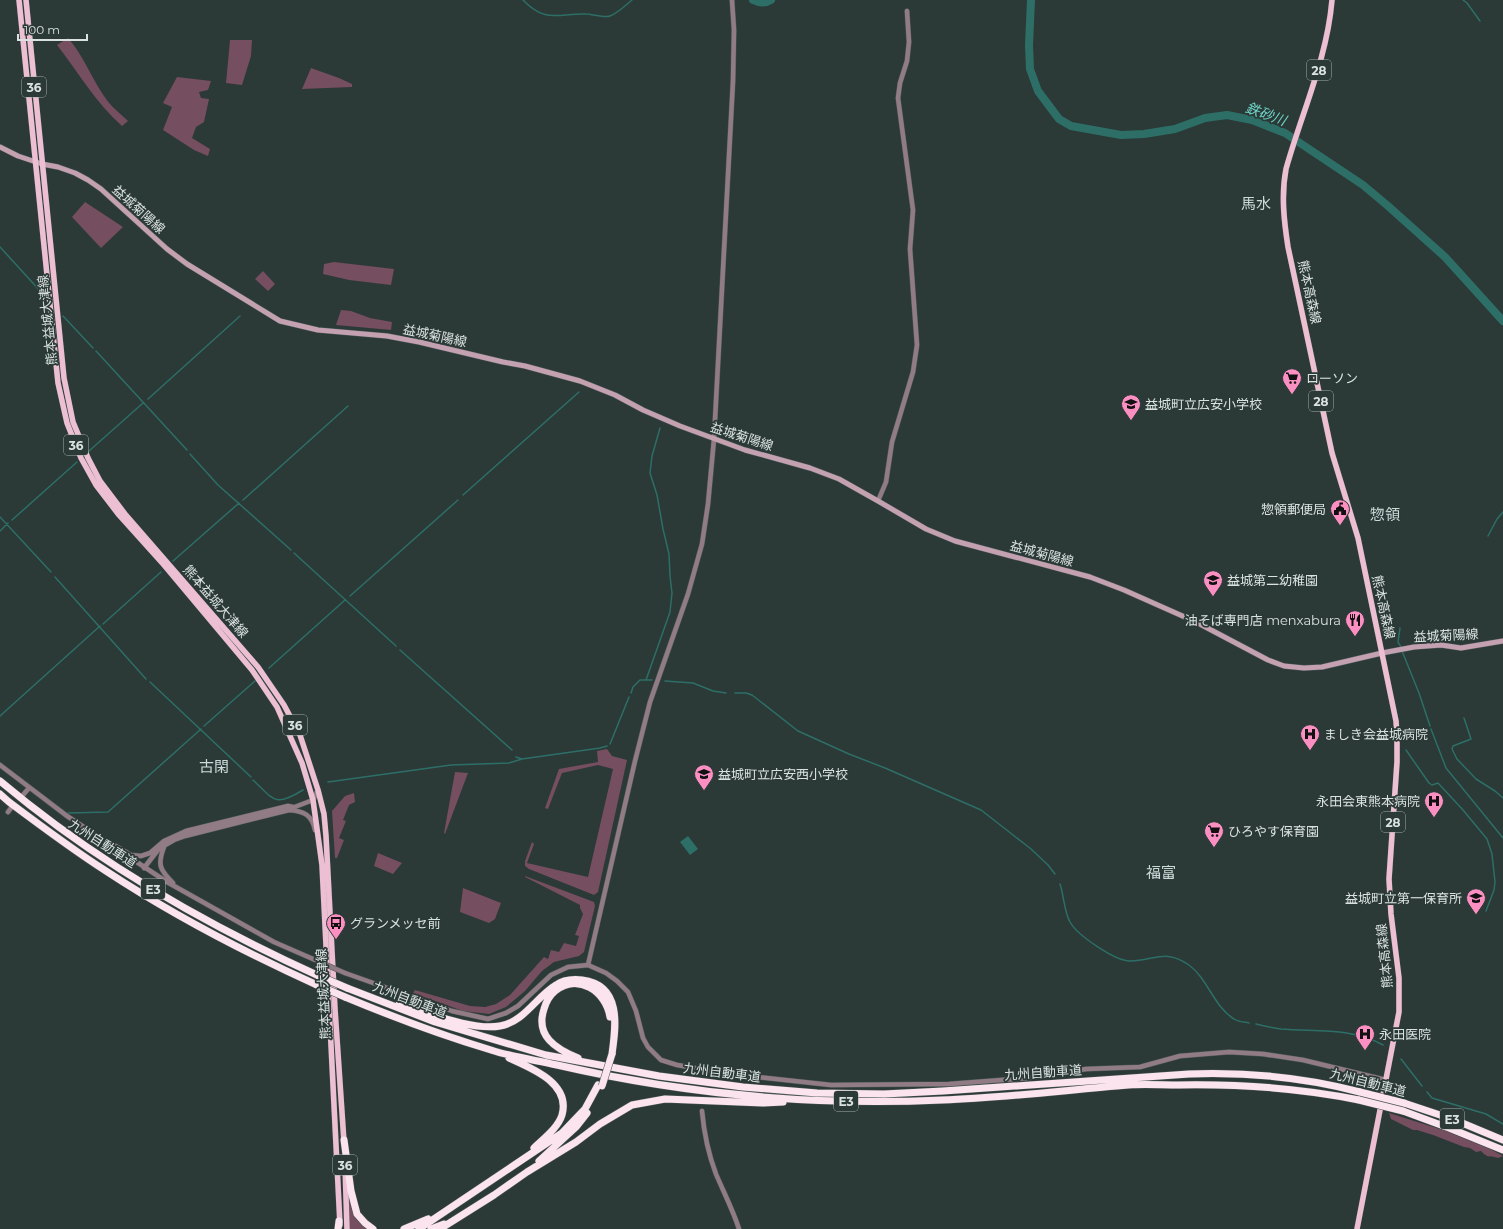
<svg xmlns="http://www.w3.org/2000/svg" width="1503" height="1229" viewBox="0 0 1503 1229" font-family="Montserrat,'Noto Sans JP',sans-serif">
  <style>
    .green { fill: #754e5f }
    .water { fill: #2d6f67 }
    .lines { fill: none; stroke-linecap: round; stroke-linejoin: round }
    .stream { stroke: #2d6f67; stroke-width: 1.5 }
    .river { stroke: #2d6f67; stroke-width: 8 }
    .tertiary-casing { stroke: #4a5755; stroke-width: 5.5 }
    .secondary-casing { stroke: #4a5755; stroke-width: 6 }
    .primary-casing { stroke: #4a5755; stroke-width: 6 }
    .motorway-casing { stroke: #4a5755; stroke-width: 8 }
    .tertiary { stroke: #917b84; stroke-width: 4.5 }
    .secondary { stroke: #c4a1b0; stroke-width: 5 }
    .primary { stroke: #ecbfd2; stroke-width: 5.5 }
    .motorway { stroke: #fbe4ed; stroke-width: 7 }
    .tertiary-bridge-casing { stroke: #4a5755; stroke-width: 5.5; stroke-linecap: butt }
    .motorway-bridge-casing { stroke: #4a5755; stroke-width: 8; stroke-linecap: butt }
    .tertiary-bridge { stroke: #917b84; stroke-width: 4.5 }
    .motorway-bridge { stroke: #fbe4ed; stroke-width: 7 }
    .labels { text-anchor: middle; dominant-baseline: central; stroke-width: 3.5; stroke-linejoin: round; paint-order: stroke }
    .shield { fill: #2b3937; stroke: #a5afad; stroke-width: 1 }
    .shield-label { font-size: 12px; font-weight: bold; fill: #d9e2e0 }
    .street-label { font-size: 13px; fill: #d9e2e0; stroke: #2b3937 }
    .poi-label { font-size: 13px; fill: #d9e2e0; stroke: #2b3937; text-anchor: start }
    .water-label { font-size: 14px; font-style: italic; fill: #70d6ca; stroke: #2b3937 }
    .quarter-label { font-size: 15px; fill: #c9dad8; stroke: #2b3937 }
  </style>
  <rect width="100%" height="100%" fill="#2b3937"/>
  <path class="green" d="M 68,38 C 83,55 91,77 104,96 C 110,106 120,113 128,121 L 122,126 C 96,103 78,72 57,45 Z
    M 230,40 L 252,40 L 251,56 L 242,85 L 226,83 Z
    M 311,68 L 339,78 L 352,84 L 352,87 L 302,89 Z
    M 177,77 L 211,81 L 208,90 L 199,92 L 201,98 L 209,99 L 204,122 L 196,127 L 192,138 L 210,149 L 208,156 L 194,150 L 163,130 L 172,107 L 163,103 Z
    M 85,202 L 123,227 L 101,248 L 72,217 Z
    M 334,262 L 394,269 L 391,285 L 349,280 L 323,274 L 324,264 Z
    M 263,271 L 275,284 L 268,291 L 255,279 Z
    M 341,310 L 351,311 L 370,318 L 392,322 L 391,330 L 336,325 Z
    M 607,749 L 612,756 L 627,760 L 598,892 L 594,895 L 529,869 L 525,866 L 525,861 L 532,842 L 534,844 L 527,863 L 588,877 L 613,769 L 598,765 L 562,773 L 548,809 L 545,808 L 559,769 L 598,762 L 597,751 Z
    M 455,772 L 468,773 L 445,834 L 444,833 Z
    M 354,793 L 355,802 L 349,805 L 343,820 L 346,821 L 339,838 L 344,840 L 337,858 L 335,858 L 332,811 L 345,796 Z
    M 378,853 L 402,863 L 393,874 L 374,866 Z
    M 525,876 L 594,902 L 595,906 L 584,952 L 579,956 L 554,962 L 542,971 L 525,991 L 506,1007 L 489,1014 L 463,1011 L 413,993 L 415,990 L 470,1006 L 485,1007 L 496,1004 L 510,995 L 544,957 L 548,959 L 551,950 L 559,952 L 564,943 L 576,946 L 579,936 L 575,935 L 583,914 L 580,908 L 580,905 L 525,877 Z
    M 463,888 L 501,903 L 495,919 L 489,923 L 460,912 Z
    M 1389,1113 L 1446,1131 L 1490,1149 L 1503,1156 L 1498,1158 C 1490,1155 1488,1159 1481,1151 L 1476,1152 L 1470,1148 L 1464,1147 L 1433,1135 L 1417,1130 L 1413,1130 L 1391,1119 Z
    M 348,1190 L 368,1229 L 349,1229 Z"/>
  <path class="water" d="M 688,836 L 698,849 L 690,855 L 680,842 Z"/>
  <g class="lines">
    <path class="stream" d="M 523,0 C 546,24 558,13 586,14 C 592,14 605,18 610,16 C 618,13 626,5 632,0
      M 1463,0 L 1467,3 L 1480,21
      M 0,247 L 42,293
      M 63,316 L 93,348
      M 96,351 L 187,450
      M 148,399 L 240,316
      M 89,451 L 143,403
      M 190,454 L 218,485 L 291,550
      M 463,495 L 579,392
      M 243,500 L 348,406
      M 0,517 L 51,572
      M 12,520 L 77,462
      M 0,531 L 8,523
      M 1488,536 L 1497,519 L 1503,512
      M 294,553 L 396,646
      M 173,561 L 239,503
      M 55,577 L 146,679
      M 350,596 L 458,500
      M 103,624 L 161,572
      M 1400,628 L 1398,642 L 1401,647
      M 400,650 L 512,750
      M 1402,651 L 1419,693 L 1430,726
      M 269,668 L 345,600
      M 646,680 L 670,612 L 672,593 L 670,576 L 669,554 L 663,529 L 657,495 L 650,473 L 652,456 L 660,428
      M 665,681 L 693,683 L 713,691 L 726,693
      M 150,682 L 251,777
      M 631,693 L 633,687 L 640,680 L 652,680
      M 735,693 L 746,693 L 752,695 L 798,731 L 849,754 L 885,768 L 981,810 L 1031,849 L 1048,865 L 1055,874
      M 0,716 L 100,626
      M 1464,718 L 1471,739 L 1453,746 L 1452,749 L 1457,759 L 1476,779 L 1495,791 L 1503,798
      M 204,726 L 255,681
      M 1431,729 L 1446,768 L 1503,838
      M 610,744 L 629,697
      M 1406,750 L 1429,783 L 1432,785 L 1438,783 L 1463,810 L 1487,839 L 1492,854 L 1495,882 L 1494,890 L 1486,911
      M 516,757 L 522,759
      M 253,780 C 275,801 275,807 303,790
      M 328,782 L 451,765 L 509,763 L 522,759 L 600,748 L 607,746
      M 68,813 L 108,812 L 201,729
      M 1060,884 C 1064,896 1064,911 1070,922 C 1077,935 1115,961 1130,961 C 1154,961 1165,948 1189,965 C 1208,979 1214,1007 1234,1019 C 1238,1022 1244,1022 1249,1023
      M 1256,1024 C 1264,1026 1272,1028 1281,1029 C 1315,1032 1352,1027 1383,1045
      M 1401,1059 L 1422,1086
      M 1427,1092 L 1432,1098 L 1486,1114 L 1503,1124"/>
    <path class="river" d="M 753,0 C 759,3 765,4 771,0
      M 1031,0 L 1029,45 L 1030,69 L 1038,91 L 1059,119 L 1071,126 L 1121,135 L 1144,134 L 1175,129 L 1205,118 L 1227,115 L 1252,120 L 1285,133 L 1363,185 L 1388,206 L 1445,257 L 1503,321"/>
    <defs>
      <path id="tertiary" d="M 878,501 L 886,482 L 892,442 L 913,372 L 917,345 L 910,249 L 913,210 L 898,98 L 900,83 L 907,61 L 909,42 L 907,11
        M 0,765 L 67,816 L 167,882 L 274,942 L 313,959
        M 23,795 L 29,788
        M 292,808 L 313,800 L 318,790
        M 8,812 L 11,808
        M 114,845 L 131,855 L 141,856 L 150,853 L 164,841 L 186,831 L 288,806 L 293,807
        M 164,847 C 157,865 160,870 173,883
        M 160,848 L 174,840 L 185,836 L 289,810 C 304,811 312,815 315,830
        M 144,868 L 161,846
        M 588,965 L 635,761 L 650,702 L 688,594 L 702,544 L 708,504 L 714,439 L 733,81 L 734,30 L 732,0
        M 345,973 L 452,1011 L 488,1019 L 506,1013 L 518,1006 L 551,975 L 568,967 L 588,965 L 606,973 L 617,981 L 628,992 L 636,1011 L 643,1038 L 648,1047 L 661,1060 L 677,1065 L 730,1074 L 831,1085 L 949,1084 L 1028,1078 L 1086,1069 L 1140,1067 L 1180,1056 L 1229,1052 L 1263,1054 L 1303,1060 L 1386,1080
        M 702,1111 C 704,1133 708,1153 716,1174 C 724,1193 733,1210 739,1229"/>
      <path id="secondary" d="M 0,147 L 18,156 L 42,164 L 58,167 L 75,173 L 88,180 L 101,189 L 167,249 L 187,264 L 280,321 L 318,330 L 387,336 L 419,342 L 503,362 L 525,366 L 580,381 L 615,395 L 643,410 L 680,426 L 745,450 L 810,468 L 839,479 L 878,501 L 926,529 L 955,541 L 1090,577 L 1124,590 L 1196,622 L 1268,660 L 1284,666 L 1304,668 L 1322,667 L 1382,653 L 1414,647 L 1441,645 L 1461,648 L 1503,641"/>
      <path id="primary" d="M 19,0 L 58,383 L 67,423 L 81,458 L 96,485 L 119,515 L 164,565 L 252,670 L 277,707 L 302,763 L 313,800 L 322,865 L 340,1225
        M 26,0 L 64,378 L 73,422 L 88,458 L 100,481 L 125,514 L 258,667 L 284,705 L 300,735 L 318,790 L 324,814 L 326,836 L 335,1009 L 344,1142
        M 1332,0 C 1327,59 1302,112 1286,169 C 1281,195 1284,221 1288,247 L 1332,453 L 1358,538 L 1396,721 L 1397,735 L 1397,762 L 1389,879 L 1391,914 L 1399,978 L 1399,1012 L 1357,1229
        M 345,1165 L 347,1229"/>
      <path id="motorway" d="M 0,781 C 96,862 204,924 319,976
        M 0,794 L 9,802 C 41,826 73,850 106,871 C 173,915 244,952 317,985
        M 347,988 L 435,1022 L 546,1055 L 659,1076 L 743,1087 L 817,1093 L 884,1094 L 943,1091 L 1189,1074 C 1247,1072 1304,1077 1360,1092
        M 345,997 C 393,1017 441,1035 491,1050 C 512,1057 535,1060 557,1065 C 683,1094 813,1106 942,1100 C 1004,1098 1066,1090 1128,1085 C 1145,1084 1162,1085 1179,1085 C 1240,1084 1300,1088 1359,1100
        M 399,1004 C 427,1012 472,1031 500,1026 C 524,1022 536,997 556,985 C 563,980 573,979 582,980 C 622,985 616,1026 612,1054
        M 509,1058 C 531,1068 571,1083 562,1115 C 558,1128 543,1139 534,1148
        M 578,1058 C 556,1049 535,1036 544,1009 C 546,1002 549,996 555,991 C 578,973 606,991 610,1017
        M 1404,1103 L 1455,1120 L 1503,1140
        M 1403,1111 L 1449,1128 L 1503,1150
        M 344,1140 L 351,1191 L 357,1214 L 365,1223 L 373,1229
        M 539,1161 L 576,1127 L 587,1113
        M 338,1229 L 339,1221
        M 404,1229 L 428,1219
        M 419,1229 L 562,1133 L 585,1109 L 598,1085
        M 431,1229 L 444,1224
        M 440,1229 L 494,1195 L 527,1172 L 576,1142 L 600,1124 L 632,1105 L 665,1099 L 763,1103 L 783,1102"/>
    </defs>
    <use href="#tertiary" class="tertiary-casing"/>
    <use href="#secondary" class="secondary-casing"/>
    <use href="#primary" class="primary-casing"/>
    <use href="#motorway" class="motorway-casing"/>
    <use href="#tertiary" class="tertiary"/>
    <use href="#secondary" class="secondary"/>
    <use href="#primary" class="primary"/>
    <use href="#motorway" class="motorway"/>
    <defs>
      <path id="tertiary-bridge" d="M 313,959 L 345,973"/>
      <path id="motorway-bridge" d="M 319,976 L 347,988
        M 317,985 L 345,997
        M 602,1086 L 612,1054
        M 1360,1092 L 1404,1103
        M 1359,1100 L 1403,1111"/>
    </defs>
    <use href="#tertiary-bridge" class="tertiary-bridge-casing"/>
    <use href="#motorway-bridge" class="motorway-bridge-casing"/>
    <use href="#tertiary-bridge" class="tertiary-bridge"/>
    <use href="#motorway-bridge" class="motorway-bridge"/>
  </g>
  <defs>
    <symbol id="supermarket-pin" viewBox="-11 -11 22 30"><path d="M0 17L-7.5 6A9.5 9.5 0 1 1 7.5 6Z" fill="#fc8fc2" stroke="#2b3937"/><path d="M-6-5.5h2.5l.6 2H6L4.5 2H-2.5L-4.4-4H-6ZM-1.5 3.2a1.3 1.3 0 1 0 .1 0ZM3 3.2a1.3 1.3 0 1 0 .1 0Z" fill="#111"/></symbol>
    <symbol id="school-pin" viewBox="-11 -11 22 30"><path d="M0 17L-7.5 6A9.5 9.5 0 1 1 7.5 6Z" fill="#fc8fc2" stroke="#2b3937"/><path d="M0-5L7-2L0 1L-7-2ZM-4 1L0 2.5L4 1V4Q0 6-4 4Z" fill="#111"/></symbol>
    <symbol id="civic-pin" viewBox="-11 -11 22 30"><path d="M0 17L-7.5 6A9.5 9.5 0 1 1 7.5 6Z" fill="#fc8fc2" stroke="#2b3937"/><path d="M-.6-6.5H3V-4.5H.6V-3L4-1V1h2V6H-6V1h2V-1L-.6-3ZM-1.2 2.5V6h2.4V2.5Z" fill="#111"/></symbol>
    <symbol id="restaurant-pin" viewBox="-11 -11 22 30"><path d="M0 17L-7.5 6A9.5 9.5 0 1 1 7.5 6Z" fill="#fc8fc2" stroke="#2b3937"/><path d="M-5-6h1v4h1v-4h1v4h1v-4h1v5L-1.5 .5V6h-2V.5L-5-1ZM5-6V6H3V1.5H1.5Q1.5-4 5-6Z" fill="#111"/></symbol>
    <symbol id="hospital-pin" viewBox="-11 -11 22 30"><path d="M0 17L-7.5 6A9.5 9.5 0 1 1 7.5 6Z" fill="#fc8fc2" stroke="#2b3937"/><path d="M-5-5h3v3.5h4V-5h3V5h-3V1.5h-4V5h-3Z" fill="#111"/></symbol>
    <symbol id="bus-pin" viewBox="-11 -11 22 30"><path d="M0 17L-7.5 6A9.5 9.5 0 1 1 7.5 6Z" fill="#fc8fc2" stroke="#2b3937"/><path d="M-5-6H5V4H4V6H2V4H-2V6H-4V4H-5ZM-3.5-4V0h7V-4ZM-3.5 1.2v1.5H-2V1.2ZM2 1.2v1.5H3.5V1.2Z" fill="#111"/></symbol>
  </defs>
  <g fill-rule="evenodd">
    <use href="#supermarket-pin" x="1281" y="367" width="22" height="30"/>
    <use href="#school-pin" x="1120" y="393" width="22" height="30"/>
    <use href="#civic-pin" x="1329" y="498" width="22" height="30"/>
    <use href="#school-pin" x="1202" y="569" width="22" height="30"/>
    <use href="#restaurant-pin" x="1344" y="609" width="22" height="30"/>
    <use href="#hospital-pin" x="1299" y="723" width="22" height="30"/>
    <use href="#school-pin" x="693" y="763" width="22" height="30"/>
    <use href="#hospital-pin" x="1423" y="790" width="22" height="30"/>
    <use href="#supermarket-pin" x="1203" y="820" width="22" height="30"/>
    <use href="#school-pin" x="1465" y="887" width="22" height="30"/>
    <use href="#bus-pin" x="325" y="912" width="22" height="30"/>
    <use href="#hospital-pin" x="1354" y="1023" width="22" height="30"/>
  </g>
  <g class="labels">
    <g class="shield">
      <rect x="1307" y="60" width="24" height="20" rx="3"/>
      <rect x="22" y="77" width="24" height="20" rx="3"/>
      <rect x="1309" y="391" width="24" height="20" rx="3"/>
      <rect x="64" y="435" width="24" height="20" rx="3"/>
      <rect x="283" y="715" width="24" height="20" rx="3"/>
      <rect x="1381" y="812" width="24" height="20" rx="3"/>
      <rect x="141" y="879" width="24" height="20" rx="3"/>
      <rect x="834" y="1091" width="24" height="20" rx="3"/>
      <rect x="1440" y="1109" width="24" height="20" rx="3"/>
      <rect x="333" y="1155" width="24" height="20" rx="3"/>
    </g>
    <g class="shield-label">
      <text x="1319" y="70">28</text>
      <text x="34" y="87">36</text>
      <text x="1321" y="401">28</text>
      <text x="76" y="445">36</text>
      <text x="295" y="725">36</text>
      <text x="1393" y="822">28</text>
      <text x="153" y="889">E3</text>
      <text x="846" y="1101">E3</text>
      <text x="1452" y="1119">E3</text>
      <text x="345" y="1165">36</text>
    </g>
    <g class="street-label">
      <text transform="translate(139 209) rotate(42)">益城菊陽線</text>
      <text transform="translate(1310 292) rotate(78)">熊本高森線</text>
      <text transform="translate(47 320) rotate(-96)">熊本益城大津線</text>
      <text transform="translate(435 335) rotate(12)">益城菊陽線</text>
      <text transform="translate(742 436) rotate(18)">益城菊陽線</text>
      <text transform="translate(1042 553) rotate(15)">益城菊陽線</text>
      <text transform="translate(216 601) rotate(49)">熊本益城大津線</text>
      <text transform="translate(1384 607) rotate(78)">熊本高森線</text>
      <text transform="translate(1446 635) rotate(-3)">益城菊陽線</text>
      <text transform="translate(103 843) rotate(33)">九州自動車道</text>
      <text transform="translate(1384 956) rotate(-96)">熊本高森線</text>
      <text transform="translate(323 994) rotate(-93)">熊本益城大津線</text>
      <text transform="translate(410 999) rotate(21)">九州自動車道</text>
      <text transform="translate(722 1072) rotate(7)">九州自動車道</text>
      <text transform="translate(1043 1072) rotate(-4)">九州自動車道</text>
      <text transform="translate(1368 1082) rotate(14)">九州自動車道</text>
    </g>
    <g class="poi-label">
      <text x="1306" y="378">ローソン</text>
      <text x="1145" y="404">益城町立広安小学校</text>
      <text x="1326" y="509" text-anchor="end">惣領郵便局</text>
      <text x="1227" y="580">益城第二幼稚園</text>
      <text x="1341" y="620" text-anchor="end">油そば専門店 menxabura</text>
      <text x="1324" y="734">ましき会益城病院</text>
      <text x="718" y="774">益城町立広安西小学校</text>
      <text x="1420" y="801" text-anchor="end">永田会東熊本病院</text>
      <text x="1228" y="831">ひろやす保育園</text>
      <text x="1462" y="898" text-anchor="end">益城町立第一保育所</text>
      <text x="350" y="923">グランメッセ前</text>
      <text x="1379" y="1034">永田医院</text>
    </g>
    <g class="water-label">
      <text transform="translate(1266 114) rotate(20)">鉄砂川</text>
    </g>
    <g class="quarter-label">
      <text x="1256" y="203">馬水</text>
      <text x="1385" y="514">惣領</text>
      <text x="214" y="766">古閑</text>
      <text x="1161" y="872">福富</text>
    </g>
  </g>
  <path d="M18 34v6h69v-6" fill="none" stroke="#d9e2e0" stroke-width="2"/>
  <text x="24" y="34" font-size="12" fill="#d9e2e0" stroke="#2b3937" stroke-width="3" paint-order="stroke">100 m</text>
</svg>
